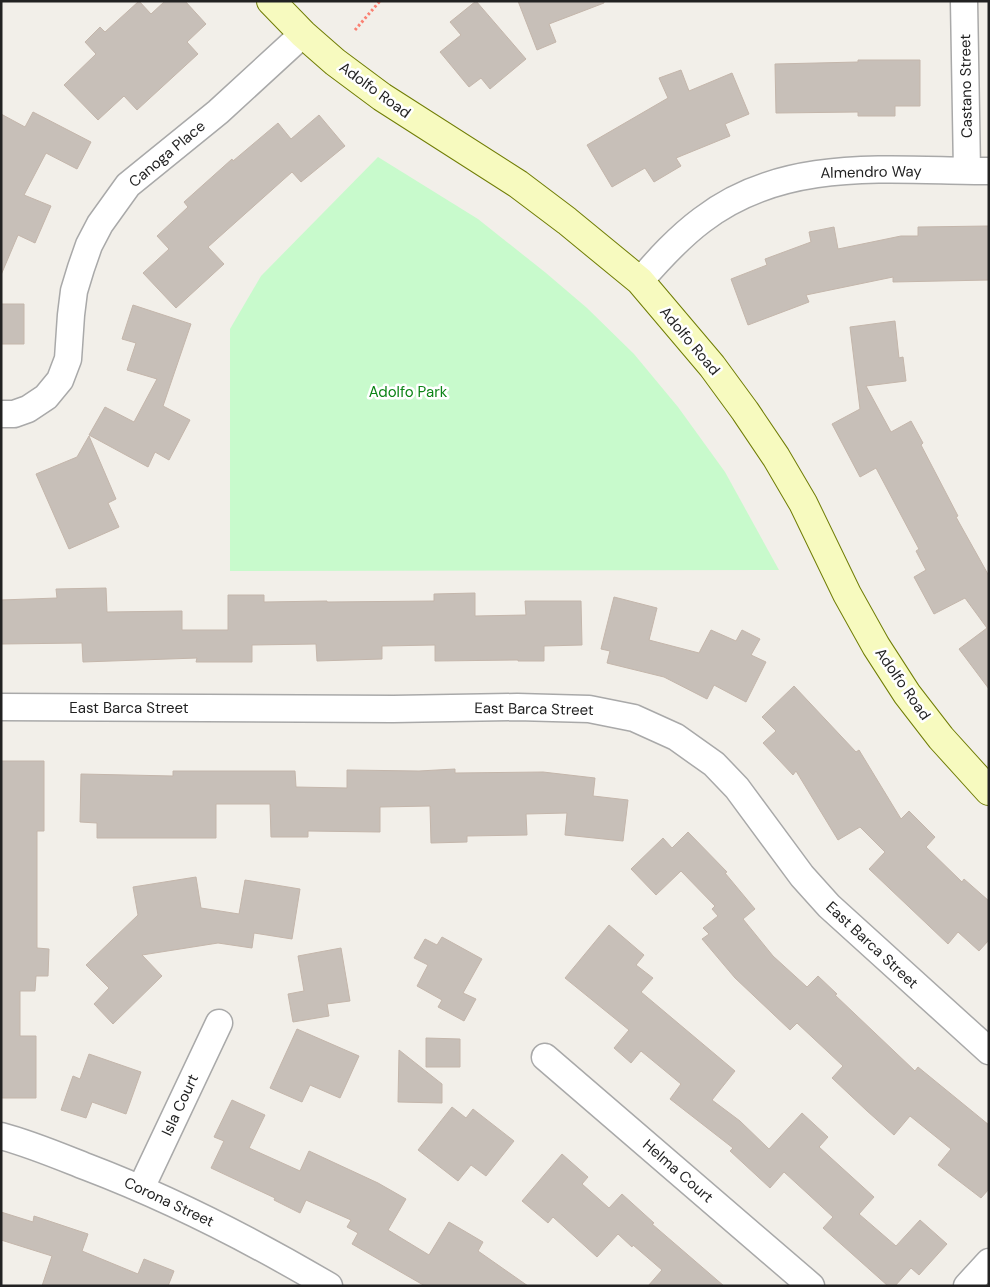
<svg xmlns="http://www.w3.org/2000/svg" width="990" height="1287" viewBox="0 0 990 1287" font-family="'DM Sans',sans-serif">
  <style>
    .park { fill: #c8facc }
    .building { fill: #c7bfb8; stroke: #c4b6ab }
    .lines { fill: none; stroke-linecap: round; stroke-linejoin: round }
    .street-casing { stroke: #a9a9a9; stroke-width: 29 }
    .secondary-casing { stroke: #707d05; stroke-width: 30 }
    .path { stroke: #fa8072; stroke-width: 3; stroke-dasharray: 2.5 2.5; stroke-linecap: butt }
    .street { stroke: #fff; stroke-width: 26 }
    .secondary { stroke: #f7fabf; stroke-width: 28 }
    .labels { text-anchor: middle; dominant-baseline: central; stroke-width: 5; stroke-linejoin: round; paint-order: stroke }
    .street-label { font-size: 15px; fill: #222; stroke: #fff }
    .park-label { font-size: 15px; fill: #0c8416; stroke: #fff }
  </style>
  <rect width="100%" height="100%" fill="#f2efe9"/>
  <path class="park" d="M 378,157 L 478,219 L 546,273 L 587,308 L 634,354 L 678,407 L 725,472 L 779,570 L 230,571 L 230,329 L 261,276 Z"/>
  <path class="building" d="M 139,1 L 151,14 L 165,1 L 185,1 L 206,24 L 187,42 L 198,54 L 137,110 L 124,96 L 98,120 L 64,85 L 96,54 L 85,42 L 100,27 L 105,32 Z
    M 476,1 L 526,59 L 490,89 L 481,78 L 469,87 L 440,52 L 461,35 L 450,22 Z
    M 518,1 L 604,1 L 604,3 L 549,24 L 556,42 L 537,50 Z
    M 858,60 L 920,60 L 920,106 L 895,106 L 895,116 L 858,116 L 858,112 L 776,113 L 775,64 L 858,62 Z
    M 681,70 L 689,91 L 732,73 L 749,114 L 725,124 L 730,136 L 676,158 L 681,166 L 654,182 L 645,168 L 612,187 L 587,145 L 668,98 L 659,78 Z
    M 33,112 L 91,142 L 77,169 L 46,153 L 24,195 L 51,206 L 35,243 L 18,235 L 1,275 L 1,114 L 25,127 Z
    M 319,115 L 345,146 L 301,182 L 292,172 L 208,247 L 224,264 L 176,308 L 143,273 L 169,249 L 157,236 L 188,207 L 184,202 L 232,159 L 233,161 L 278,123 L 291,139 Z
    M 989,226 L 989,280 L 893,282 L 893,277 L 806,295 L 809,302 L 748,325 L 731,279 L 767,265 L 765,259 L 811,242 L 809,232 L 834,227 L 838,249 L 901,236 L 918,236 L 918,227 Z
    M 1,304 L 24,304 L 24,344 L 1,344 Z
    M 133,305 L 191,324 L 163,406 L 190,420 L 169,460 L 155,452 L 148,467 L 89,435 L 105,407 L 134,422 L 157,379 L 127,370 L 136,343 L 122,339 Z
    M 895,321 L 899,358 L 903,357 L 906,381 L 866,386 L 891,432 L 911,421 L 923,443 L 921,445 L 958,516 L 956,517 L 989,576 L 989,689 L 959,649 L 987,628 L 965,598 L 934,614 L 914,577 L 926,570 L 916,551 L 919,549 L 876,468 L 860,477 L 832,424 L 860,409 L 850,327 Z
    M 89,436 L 116,499 L 108,503 L 119,527 L 69,549 L 36,474 L 77,457 Z
    M 106,588 L 107,612 L 182,611 L 182,630 L 228,630 L 228,595 L 264,595 L 264,602 L 327,601 L 327,602 L 434,601 L 434,594 L 475,593 L 475,616 L 526,615 L 525,601 L 581,601 L 582,645 L 544,646 L 544,661 L 518,661 L 518,660 L 435,661 L 435,645 L 382,646 L 382,659 L 317,661 L 316,644 L 252,645 L 252,662 L 196,662 L 197,658 L 83,662 L 82,643 L 1,644 L 1,600 L 57,598 L 56,589 Z
    M 614,597 L 657,608 L 649,640 L 699,653 L 711,630 L 736,641 L 742,630 L 760,639 L 751,655 L 766,662 L 746,702 L 714,685 L 707,699 L 664,677 L 607,663 L 610,651 L 601,649 Z
    M 794,686 L 856,752 L 859,750 L 901,819 L 909,811 L 935,837 L 926,847 L 962,882 L 964,879 L 989,901 L 989,940 L 979,951 L 958,932 L 948,944 L 869,869 L 885,852 L 860,827 L 838,840 L 796,771 L 793,775 L 763,743 L 776,731 L 762,717 Z
    M 1,761 L 44,761 L 44,831 L 37,831 L 37,948 L 49,949 L 48,976 L 36,976 L 35,991 L 20,991 L 20,1036 L 36,1036 L 36,1098 L 1,1098 Z
    M 455,769 L 455,773 L 543,772 L 595,778 L 593,796 L 628,800 L 623,841 L 565,835 L 567,813 L 526,814 L 527,835 L 467,836 L 467,842 L 431,843 L 430,806 L 380,807 L 380,832 L 308,831 L 308,837 L 271,837 L 270,804 L 216,804 L 216,838 L 97,838 L 97,823 L 80,822 L 81,774 L 173,776 L 173,771 L 295,771 L 296,787 L 347,788 L 347,770 L 419,771 Z
    M 688,832 L 727,872 L 725,873 L 755,909 L 743,919 L 773,956 L 807,987 L 818,976 L 837,994 L 835,995 L 915,1071 L 918,1067 L 989,1125 L 989,1189 L 981,1198 L 938,1165 L 951,1149 L 910,1116 L 894,1135 L 867,1111 L 832,1078 L 843,1066 L 797,1023 L 790,1030 L 735,978 L 702,939 L 709,934 L 703,928 L 718,916 L 712,909 L 715,906 L 681,871 L 656,895 L 631,869 L 663,838 L 672,848 Z
    M 196,877 L 201,908 L 239,914 L 245,880 L 300,889 L 292,939 L 254,933 L 252,948 L 218,943 L 142,955 L 162,976 L 113,1024 L 94,1004 L 109,988 L 86,965 L 138,915 L 133,887 Z
    M 609,925 L 644,955 L 636,965 L 653,978 L 641,992 L 735,1071 L 712,1100 L 740,1121 L 769,1149 L 802,1113 L 828,1137 L 819,1147 L 874,1197 L 859,1214 L 896,1246 L 920,1220 L 947,1244 L 919,1275 L 911,1268 L 895,1286 L 888,1286 L 823,1228 L 833,1217 L 784,1172 L 770,1188 L 730,1151 L 733,1148 L 670,1099 L 681,1084 L 641,1051 L 631,1063 L 614,1048 L 629,1030 L 565,978 Z
    M 442,937 L 482,959 L 463,993 L 476,999 L 464,1021 L 438,1007 L 442,1000 L 417,986 L 428,965 L 414,958 L 425,939 L 437,945 Z
    M 341,948 L 350,1001 L 327,1004 L 329,1016 L 293,1022 L 288,994 L 304,991 L 298,956 Z
    M 297,1029 L 359,1056 L 340,1098 L 310,1085 L 302,1102 L 270,1088 Z
    M 426,1038 L 460,1039 L 460,1067 L 426,1067 Z
    M 399,1050 L 442,1084 L 442,1103 L 398,1102 Z
    M 89,1054 L 141,1072 L 126,1114 L 92,1102 L 86,1118 L 61,1110 L 73,1076 L 80,1079 Z
    M 232,1100 L 265,1115 L 249,1148 L 300,1171 L 309,1151 L 378,1183 L 406,1199 L 388,1230 L 429,1255 L 449,1222 L 483,1242 L 478,1251 L 528,1286 L 425,1286 L 352,1244 L 358,1233 L 347,1227 L 351,1220 L 306,1200 L 300,1213 L 274,1200 L 275,1198 L 211,1168 L 224,1141 L 214,1137 Z
    M 452,1107 L 466,1118 L 473,1109 L 514,1141 L 486,1176 L 471,1165 L 458,1181 L 418,1150 Z
    M 562,1154 L 588,1177 L 582,1184 L 609,1208 L 622,1194 L 654,1223 L 652,1224 L 724,1286 L 648,1286 L 662,1270 L 633,1245 L 632,1247 L 618,1234 L 597,1257 L 553,1217 L 548,1223 L 522,1201 Z
    M 1,1212 L 33,1222 L 34,1216 L 88,1234 L 82,1251 L 138,1274 L 144,1259 L 174,1271 L 168,1286 L 42,1286 L 52,1256 L 1,1240 Z"/>
  <g class="lines">
    <defs>
      <path id="street" d="M 964,1 L 967,171
        M 640,281 C 659,259 678,238 702,220 C 785,156 890,171 989,171
        M 1,414 L 14,414 L 28,409 L 46,397 L 60,380 L 68,359 L 71,315 L 74,291 L 81,268 L 89,245 L 100,224 L 128,185 L 218,112 L 303,34
        M 1,707 L 393,709 L 517,707 L 589,709 L 634,718 L 676,737 L 714,764 L 737,788 L 802,876 L 829,906 L 989,1051
        M 545,1057 L 811,1286
        M 1,1136 C 31,1144 59,1156 87,1167 C 171,1199 251,1240 329,1286
        M 141,1188 L 219,1023
        M 967,1286 L 989,1262"/>
      <path id="secondary" d="M 271,1 L 303,34 L 335,62 L 382,97 L 518,184 L 567,221 L 640,281 L 712,366 L 745,411 L 776,457 L 803,503 L 847,594 L 876,646 L 907,694 L 941,738 L 989,791"/>
    </defs>
    <use href="#street" class="street-casing"/>
    <use href="#secondary" class="secondary-casing"/>
    <path class="path" d="M 355,30 L 380,1"/>
    <use href="#street" class="street"/>
    <use href="#secondary" class="secondary"/>
  </g>
  <g class="labels">
    <g class="street-label">
      <text transform="translate(966 86) rotate(-91)">Castano Street</text>
      <text transform="translate(375 90) rotate(36)">Adolfo Road</text>
      <text transform="translate(167 154) rotate(-40)">Canoga Place</text>
      <text transform="translate(871 172) rotate(-1)">Almendro Way</text>
      <text transform="translate(690 341) rotate(50)">Adolfo Road</text>
      <text transform="translate(903 684) rotate(55)">Adolfo Road</text>
      <text x="129" y="708">East Barca Street</text>
      <text transform="translate(534 709) rotate(1)">East Barca Street</text>
      <text transform="translate(872 945) rotate(43)">East Barca Street</text>
      <text transform="translate(180 1105) rotate(-65)">Isla Court</text>
      <text transform="translate(678 1171) rotate(41)">Helma Court</text>
      <text transform="translate(169 1202) rotate(25)">Corona Street</text>
    </g>
    <g class="park-label">
      <text x="408" y="392">Adolfo Park</text>
    </g>
  </g>
  <rect width="990" height="1287" fill="none" stroke="#222222" stroke-width="5"/>
</svg>
